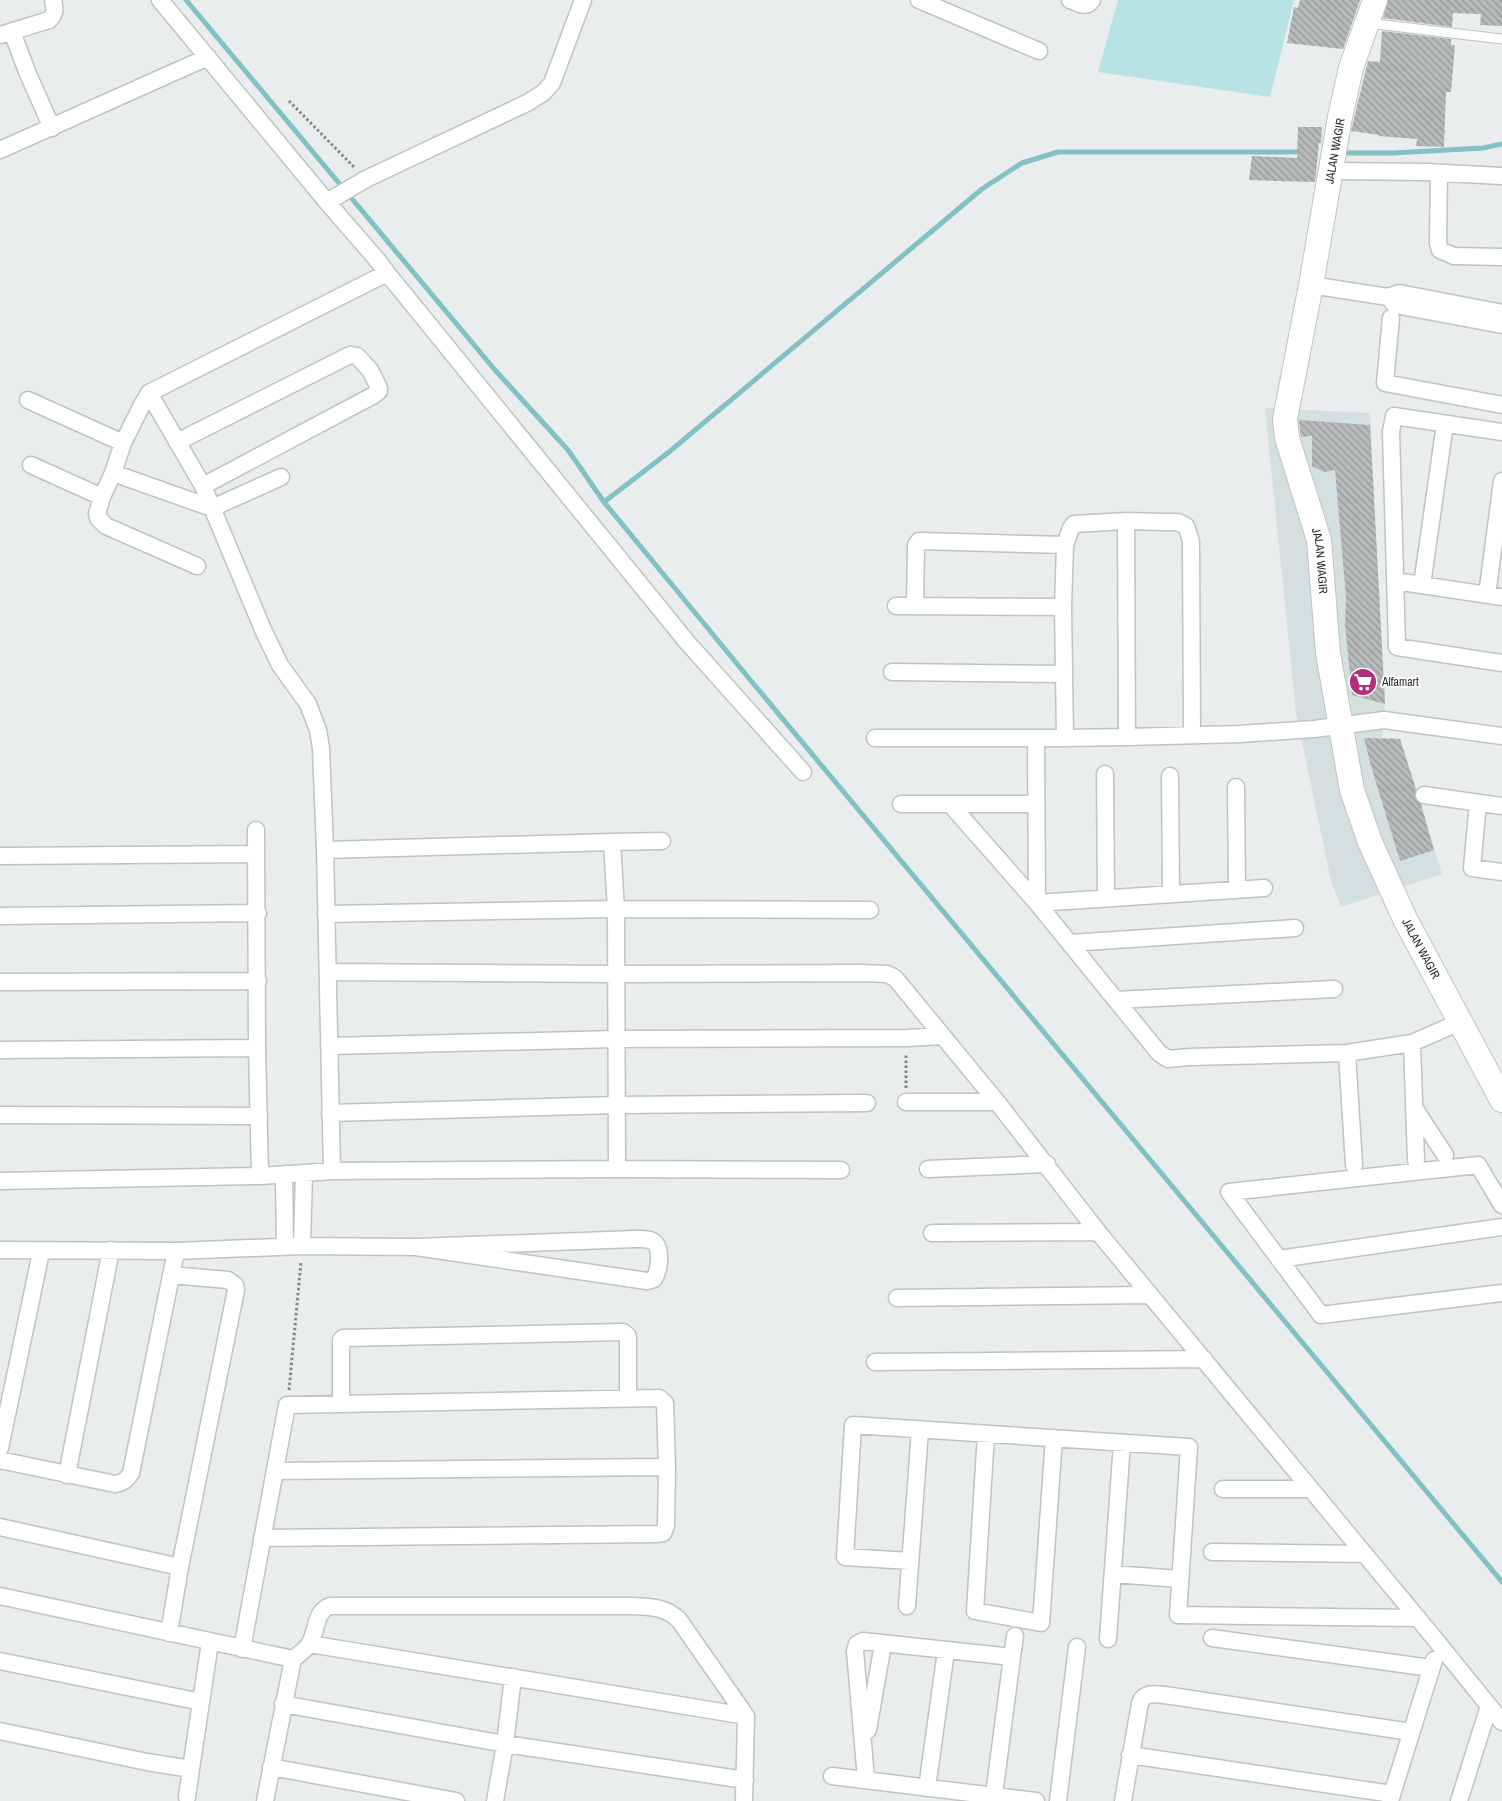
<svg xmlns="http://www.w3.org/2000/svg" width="1502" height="1801" viewBox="0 0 1502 1801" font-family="'Archivo Narrow',sans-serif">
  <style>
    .built { fill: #d4e0e0 }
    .grass { fill: #b8e3e4 }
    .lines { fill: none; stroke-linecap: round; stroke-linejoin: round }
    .stream { stroke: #84c1c2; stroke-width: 5 }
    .building { fill: url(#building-back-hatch) }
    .lane-casing { stroke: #bfc3c3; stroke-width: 11 }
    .street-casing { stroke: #bfc3c3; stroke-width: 19 }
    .secondary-casing { stroke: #bfc3c3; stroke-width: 26 }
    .path { stroke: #858787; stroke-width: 3; stroke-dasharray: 2.5 2.5; stroke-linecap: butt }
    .lane { stroke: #fff; stroke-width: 9 }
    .street { stroke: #fff; stroke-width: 16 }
    .secondary { stroke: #fff; stroke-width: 24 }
    .labels { text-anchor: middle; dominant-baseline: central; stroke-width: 4; stroke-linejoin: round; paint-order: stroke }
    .street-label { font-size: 12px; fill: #2a2b2b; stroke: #fff }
    .poi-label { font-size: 12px; fill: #2a2b2b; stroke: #fff; text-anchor: start }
  </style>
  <defs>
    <pattern id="building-back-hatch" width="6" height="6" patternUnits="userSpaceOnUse" patternTransform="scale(1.25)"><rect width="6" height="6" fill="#b7baba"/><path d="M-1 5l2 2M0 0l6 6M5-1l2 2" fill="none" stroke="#959797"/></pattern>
  </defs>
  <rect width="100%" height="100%" fill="#e9eded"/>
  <path class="built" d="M 1265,408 L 1370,413 L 1385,704 L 1382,738 L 1400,739 L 1442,874 L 1341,907 L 1331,881 L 1296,713 Z"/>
  <path class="grass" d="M 1118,0 L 1294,0 L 1270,97 L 1098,72 Z"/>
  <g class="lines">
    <path class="stream" d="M 186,0 L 495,370 L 568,450 L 604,502 L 752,682 L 1502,1582
      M 1340,153 L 1393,153 L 1483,148 L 1502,144
      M 604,502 L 669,452 L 982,189 L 1022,163 L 1058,152 L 1304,152"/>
  </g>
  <path class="building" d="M 1300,0 L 1360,0 L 1343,49 L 1287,43 L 1294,7 L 1298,8 Z
    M 1388,0 L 1502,0 L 1502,26 L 1480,25 L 1481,14 L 1453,13 L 1452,27 L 1383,18 Z
    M 1382,31 L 1451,39 L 1451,45 L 1455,45 L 1451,92 L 1446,92 L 1444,147 L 1416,146 L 1417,139 L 1379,136 L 1380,135 L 1351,131 L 1368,61 L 1380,62 Z
    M 1298,127 L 1322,127 L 1321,143 L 1319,143 L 1315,182 L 1249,180 L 1252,156 L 1297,158 Z
    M 1299,420 L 1370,425 L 1385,704 L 1352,695 L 1345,624 L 1346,597 L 1335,470 L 1324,472 L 1312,466 L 1312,436 L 1301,437 Z
    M 1364,738 L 1400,739 L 1416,789 L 1415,798 L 1421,804 L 1434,850 L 1400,861 L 1371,766 Z"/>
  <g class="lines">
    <defs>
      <path id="lane" d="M 1368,23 L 1502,39"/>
      <path id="street" d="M 160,0 L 327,202 L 379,262 L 387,273 L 687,642 L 803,772
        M 919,0 L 1039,51
        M 1070,0 C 1078,3 1086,9 1092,0
        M 12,32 L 28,74 L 52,128
        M 0,35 L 49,20 C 56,13 55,9 53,0
        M 0,150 L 208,57
        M 1331,171 L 1427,172 L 1502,176
        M 1439,173 L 1438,243 L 1440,250 L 1454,256 L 1502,257
        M 327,202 L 366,179 L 527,103 L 543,93 L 552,83 L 583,0
        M 1311,285 L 1388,297 L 1395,305 L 1502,325
        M 1388,297 L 1399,293 L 1502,313
        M 1391,318 L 1385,383 L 1502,405
        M 149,393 L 203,486 L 264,632 L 280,665 L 308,704 L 318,730 L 321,748 L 325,850 L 332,1171
        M 28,400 L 123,443
        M 1502,432 L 1394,416 L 1391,432 L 1397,647 L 1502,663
        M 177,442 L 350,355 L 357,356 L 370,370 L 379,388 L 379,391 L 374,395 L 203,486
        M 31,465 L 102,497
        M 113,473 L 212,508 L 281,477
        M 1126,521 L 1127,737 L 1240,734 L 1314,729 L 1384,720 L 1502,736
        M 197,566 L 106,526 L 98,518 L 97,514 L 102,497 L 113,473 L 123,443 L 141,407 L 149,393 L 387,273
        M 1395,581 L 1502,597
        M 1422,585 L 1445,424
        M 1487,595 L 1502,481
        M 896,606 L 1063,607
        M 915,606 L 916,545 L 919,541 L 1065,545
        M 892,672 L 1063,674
        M 1192,735 L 1191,541 L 1186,526 L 1178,522 L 1164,522 L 1126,521 L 1074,524 L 1071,528 L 1065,545 L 1063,607 L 1065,738 L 1036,738 L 1037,903 L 1159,1053 L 1168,1059 L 1189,1057 L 1347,1053 L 1412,1043 L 1460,1022
        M 875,738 L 1036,738
        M 1065,738 L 1127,737
        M 1105,774 L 1106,898
        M 1170,776 L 1171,894
        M 1236,787 L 1237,890
        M 1424,795 L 1502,806
        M 1478,803 L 1472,868 L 1502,872
        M 901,804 L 1036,804
        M 950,804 L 1037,903 L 1264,888
        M 256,830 L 257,1048 L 260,1176
        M 612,842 L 662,841
        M 325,850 L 612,842 L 616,909 L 617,1169
        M 0,856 L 256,854
        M 326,914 L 616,909 L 870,910
        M 0,916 L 258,913
        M 1070,943 L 1295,928
        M 328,972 L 616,974 L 862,973 L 887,974 L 895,978 L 997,1102 L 1098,1232 L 1439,1644 L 1502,1722
        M 0,982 L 258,981
        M 1116,1000 L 1334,989
        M 1412,1043 L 1416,1160
        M 329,1046 L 616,1039 L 907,1038 L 943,1036
        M 0,1050 L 257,1048
        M 1347,1053 L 1354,1165
        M 906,1102 L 997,1102
        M 1415,1109 L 1445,1155
        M 330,1113 L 617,1105 L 867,1103
        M 0,1115 L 259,1116
        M 928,1169 L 1047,1164
        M 284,1175 L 285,1247
        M 0,1181 L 260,1176 L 332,1171 L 617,1169 L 841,1170
        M 1502,1205 L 1478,1165 L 1229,1192 L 1321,1315 L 1502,1293
        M 932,1233 L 1098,1232
        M 302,1246 L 304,1174
        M 0,1250 L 176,1251 L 302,1246 L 416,1247 L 635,1239 C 641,1239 650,1238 655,1243 C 662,1251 659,1271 654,1279 L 647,1281 L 416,1247
        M 1279,1259 L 1502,1227
        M 897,1298 L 1149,1295
        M 875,1362 L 1204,1359
        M 341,1402 L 341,1340 L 343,1338 L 623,1332 L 627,1335 L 628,1337 L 628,1398
        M 986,1434 L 975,1611 L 1041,1623 L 1054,1438
        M 0,1448 L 41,1252
        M 0,1460 L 115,1484 C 123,1483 127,1480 131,1473 L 176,1251
        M 67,1475 L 111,1250
        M 1223,1489 L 1310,1489
        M 0,1527 L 180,1567
        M 262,1538 L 658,1534 L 663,1533 L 666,1526 L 667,1467 L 275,1471
        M 1212,1552 L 1365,1554
        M 910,1561 L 845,1557 L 853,1425 L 1189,1447 L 1178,1615 L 1418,1618
        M 1113,1574 L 1180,1579
        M 0,1596 L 293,1659
        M 907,1606 L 920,1430
        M 169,1633 L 180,1567 L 236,1290 L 235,1285 L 228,1280 L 171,1275
        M 1212,1638 L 1431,1668
        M 1108,1639 L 1122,1443
        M 310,1644 L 746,1716
        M 242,1649 L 287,1405 L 659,1398 L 665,1403 L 667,1467
        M 1012,1657 L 1015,1636
        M 0,1661 L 201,1702
        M 283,1704 L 505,1744 L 745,1780
        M 868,1730 L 883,1644
        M 0,1731 L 147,1762 L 191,1769 L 210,1642
        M 1130,1755 L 1392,1794
        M 271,1767 L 456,1801
        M 832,1776 L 1036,1801
        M 866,1779 L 855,1651 L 857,1644 L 863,1641 L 1012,1657 L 994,1795
        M 927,1788 L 946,1651
        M 187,1797 L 191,1769
        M 265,1801 L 293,1659 C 298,1655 307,1649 310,1643 C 317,1631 315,1611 330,1606 L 630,1606 C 649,1607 665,1606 679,1620 L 746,1716 L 744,1801
        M 495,1801 L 505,1744 L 513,1677
        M 1058,1801 L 1077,1647
        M 1123,1801 L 1140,1703 C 1144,1692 1154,1694 1165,1695 L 1411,1732
        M 1390,1801 L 1434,1660
        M 1459,1801 L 1489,1706"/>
      <g id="secondary">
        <path id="s1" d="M 1375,0 L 1351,68 L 1340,117 L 1311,285 L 1285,419 L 1287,438 L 1319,540 L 1328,653 L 1352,790 L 1370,842 L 1405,919 L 1502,1100"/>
      </g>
    </defs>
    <use href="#lane" class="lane-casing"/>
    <use href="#street" class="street-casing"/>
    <use href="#secondary" class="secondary-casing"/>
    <path class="path" d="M 289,101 L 355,168
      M 906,1088 L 906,1054
      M 289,1390 L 301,1262"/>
    <use href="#lane" class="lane"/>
    <use href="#street" class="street"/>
    <use href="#secondary" class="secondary"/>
  </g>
  <defs>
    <symbol id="supermarket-disc" viewBox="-11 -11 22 22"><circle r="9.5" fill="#b0307e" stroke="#fff"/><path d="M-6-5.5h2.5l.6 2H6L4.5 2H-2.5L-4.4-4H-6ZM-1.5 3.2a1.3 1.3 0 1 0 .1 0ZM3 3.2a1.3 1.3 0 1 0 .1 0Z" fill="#fff"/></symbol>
  </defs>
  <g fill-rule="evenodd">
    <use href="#supermarket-disc" x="1347" y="666" width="32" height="32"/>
  </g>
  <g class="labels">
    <g class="street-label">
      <text transform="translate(1335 151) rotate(-80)">JALAN WAGIR</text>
      <text stroke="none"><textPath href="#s1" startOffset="576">JALAN WAGIR</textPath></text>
      <text stroke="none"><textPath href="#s1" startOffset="981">JALAN WAGIR</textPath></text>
    </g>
    <g class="poi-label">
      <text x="1382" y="682">Alfamart</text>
    </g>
  </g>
</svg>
